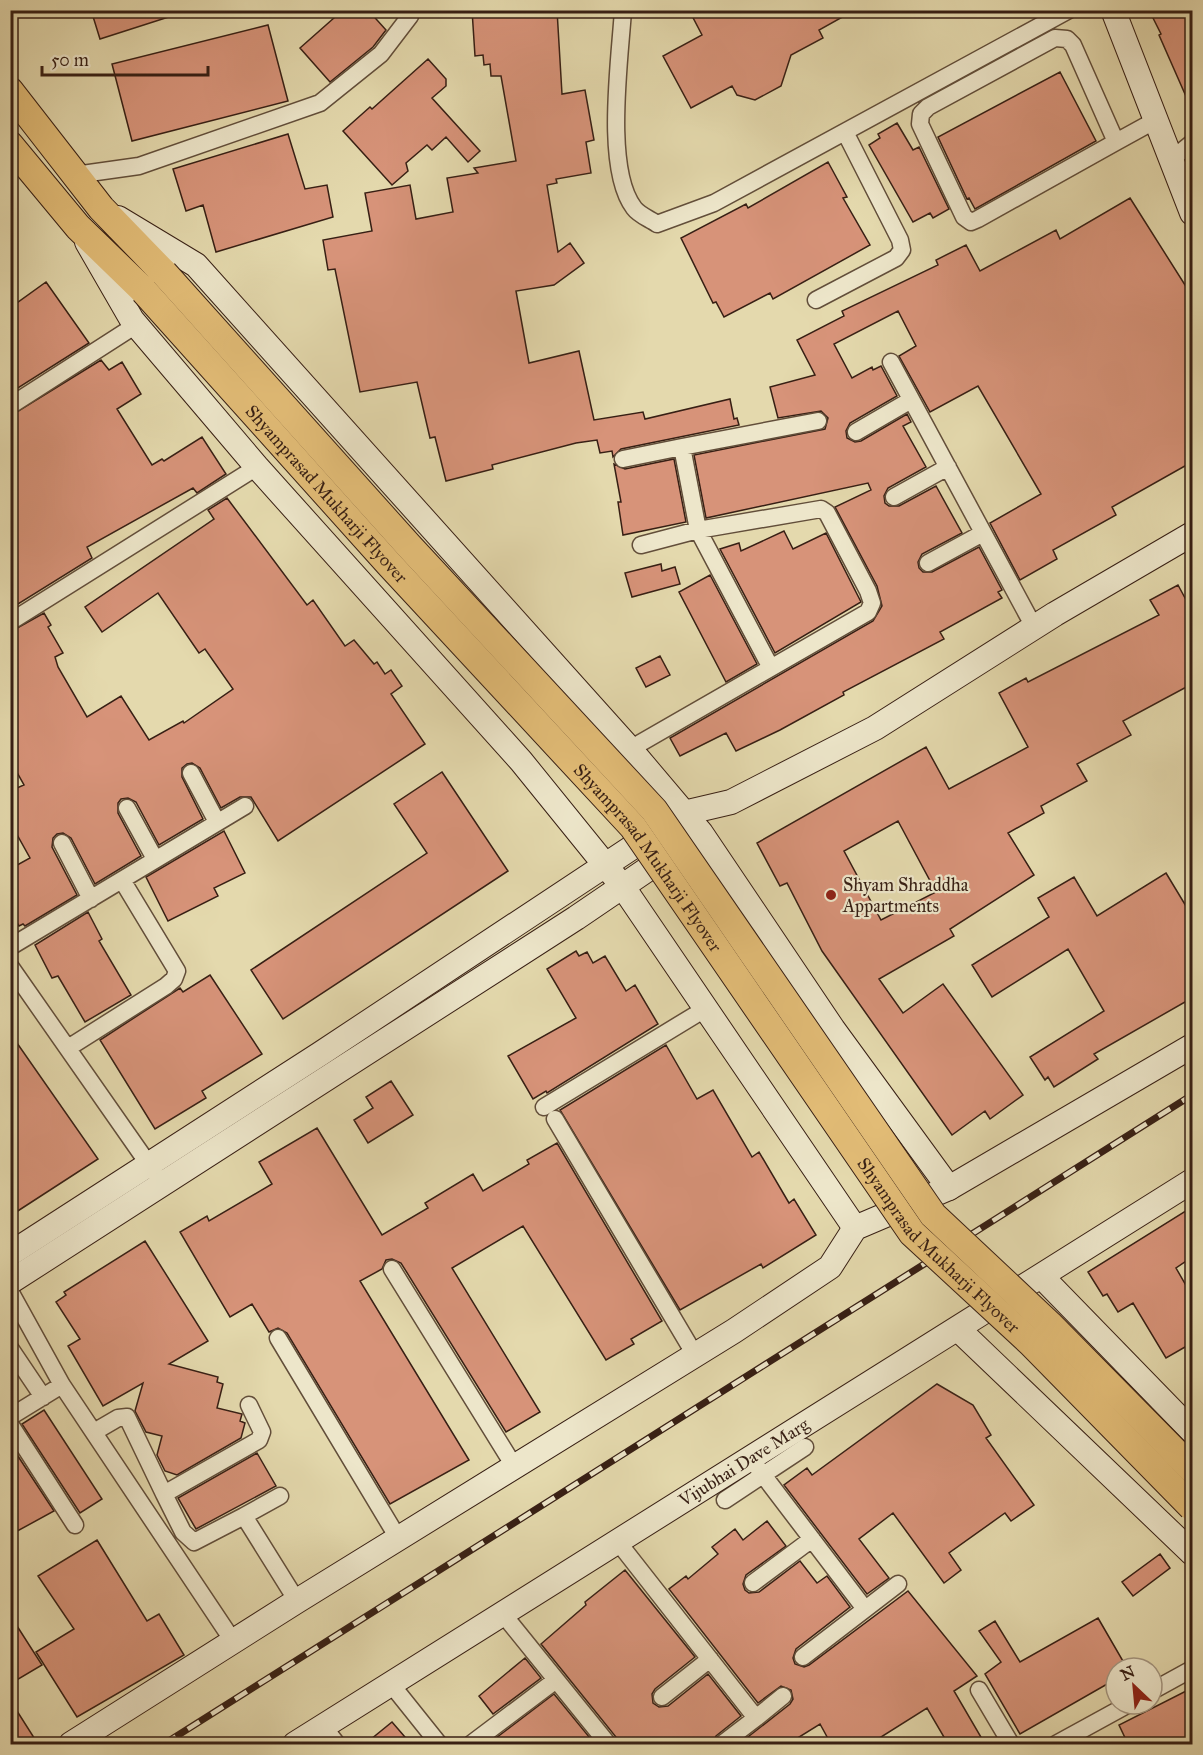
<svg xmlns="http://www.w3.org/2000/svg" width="1203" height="1755" viewBox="0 0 1203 1755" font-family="'IM FELL Great Primer',serif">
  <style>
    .building { fill: #d79379; stroke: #371f14; stroke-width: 1.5; fill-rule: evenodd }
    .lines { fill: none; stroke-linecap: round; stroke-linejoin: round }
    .street-casing { stroke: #624e3a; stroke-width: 19 }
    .secondary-casing { stroke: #371f14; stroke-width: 26 }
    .primary-casing { stroke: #371f14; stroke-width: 29 }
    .street { stroke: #ede6ca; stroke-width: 16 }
    .secondary { stroke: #ede6ca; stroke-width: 24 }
    .primary { stroke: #e2bc76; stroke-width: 27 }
    .rail-casing { stroke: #371f14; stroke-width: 7 }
    .rail { stroke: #ede6ca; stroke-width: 4.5; stroke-dasharray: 14; stroke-linecap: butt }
    .primary-bridge-casing { stroke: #371f14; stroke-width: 29; stroke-linecap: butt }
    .primary-bridge { stroke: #e2bc76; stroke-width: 27 }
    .poi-dot { fill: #8f2418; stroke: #ede6ca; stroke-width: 2 }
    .labels { text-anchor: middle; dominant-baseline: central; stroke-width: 4.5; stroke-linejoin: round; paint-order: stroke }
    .street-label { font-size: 18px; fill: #371f14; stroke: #ede6ca }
    .poi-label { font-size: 18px; fill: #371f14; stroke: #ede6ca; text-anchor: start }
  </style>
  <rect width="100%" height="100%" fill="#e4d9ad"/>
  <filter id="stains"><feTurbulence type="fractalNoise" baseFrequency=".00333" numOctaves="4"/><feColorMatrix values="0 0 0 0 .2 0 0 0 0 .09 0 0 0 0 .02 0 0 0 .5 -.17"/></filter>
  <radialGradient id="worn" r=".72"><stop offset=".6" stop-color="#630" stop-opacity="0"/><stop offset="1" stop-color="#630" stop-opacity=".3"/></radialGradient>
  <path class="building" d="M 91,10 L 177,10 L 178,14 L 100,39 Z
    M 343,10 L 368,10 L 386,30 L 373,47 L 330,82 L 300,48 Z
    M 472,10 L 557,10 L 562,94 L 585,90 L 594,140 L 586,142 L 591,173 L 556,179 L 557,183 L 547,185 L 558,252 L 570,243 L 584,263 L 554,285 L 516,291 L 529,363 L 579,351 L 594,420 L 643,412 L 645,419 L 730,399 L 734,419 L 737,418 L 739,425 L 621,449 L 613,457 L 612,451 L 600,453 L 597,440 L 576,443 L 492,465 L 493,469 L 446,481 L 435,437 L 430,438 L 417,382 L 360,392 L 335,269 L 328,270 L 323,240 L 372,231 L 365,193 L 410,185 L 416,219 L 453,212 L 447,178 L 478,173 L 474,168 L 516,161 L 501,76 L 491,76 L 490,64 L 484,65 L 483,55 L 475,56 Z
    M 689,10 L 855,10 L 819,30 L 823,38 L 791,55 L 781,86 L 755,100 L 737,95 L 732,86 L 691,108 L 663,56 L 702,35 Z
    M 1149,10 L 1192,10 L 1192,110 L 1159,35 L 1161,34 Z
    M 268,25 L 288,101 L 132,141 L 112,64 Z
    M 428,59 L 446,79 L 446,86 L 432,98 L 480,151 L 468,162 L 446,137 L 432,150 L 427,145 L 406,163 L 408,171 L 392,185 L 343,131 L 370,107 L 372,109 Z
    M 1060,72 L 1096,141 L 975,209 L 969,198 L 967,199 L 938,137 Z
    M 897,123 L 913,150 L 919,147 L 949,209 L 933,218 L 930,213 L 913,222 L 869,145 L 880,138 L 878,134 Z
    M 288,134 L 305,189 L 327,185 L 333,217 L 216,252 L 203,205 L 186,211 L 173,169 Z
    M 828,162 L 847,197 L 843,198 L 870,245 L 773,299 L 770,293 L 724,317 L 716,302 L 713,303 L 681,238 L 746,204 L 748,208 Z
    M 1130,198 L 1192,296 L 1192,462 L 1112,507 L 1116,515 L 1053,550 L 1057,559 L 1020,580 L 990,523 L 1041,494 L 978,386 L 930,412 L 899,356 L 916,346 L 898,311 L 834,344 L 852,378 L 872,367 L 873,370 L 881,366 L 897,396 L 850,423 L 846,431 L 847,438 L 855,442 L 861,441 L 907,414 L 911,422 L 903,426 L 926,467 L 888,488 L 884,496 L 885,503 L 889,506 L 899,506 L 936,486 L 962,533 L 922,554 L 918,562 L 919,568 L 923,572 L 932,572 L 979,547 L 1002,590 L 998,592 L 1002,598 L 940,632 L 944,639 L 843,692 L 844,695 L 780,730 L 736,751 L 726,733 L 680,756 L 670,738 L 873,621 L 882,606 L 877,586 L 835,507 L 871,490 L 868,483 L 706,518 L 694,455 L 825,429 L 828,418 L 821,411 L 778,418 L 770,387 L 815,375 L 797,340 L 844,316 L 842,311 L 938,265 L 936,260 L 966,245 L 980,271 L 1056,230 L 1060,239 Z
    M 46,282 L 89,343 L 10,393 L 10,308 Z
    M 101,360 L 109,370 L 122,362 L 141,394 L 117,409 L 152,465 L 162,459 L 164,461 L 202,437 L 226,474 L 197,493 L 193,488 L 87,547 L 92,558 L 10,609 L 10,416 Z
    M 674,459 L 686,522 L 623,535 L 618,502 L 621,502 L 614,464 L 625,469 Z
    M 227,498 L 307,605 L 313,600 L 345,646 L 354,640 L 374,664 L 377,662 L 385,674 L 391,670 L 402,686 L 391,694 L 425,744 L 278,841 L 251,797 L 240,797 L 221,808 L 200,768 L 192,763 L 187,764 L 182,768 L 182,777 L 203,819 L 159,845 L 136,802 L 128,798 L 121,799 L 118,803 L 118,813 L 141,856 L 95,884 L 71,838 L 63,833 L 57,834 L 53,838 L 52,847 L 77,895 L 25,926 L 23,924 L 19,926 L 10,911 L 10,869 L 30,858 L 10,822 L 10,791 L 24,785 L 10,760 L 10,632 L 44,613 L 51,625 L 48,627 L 63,653 L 55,657 L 58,667 L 87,717 L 121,696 L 149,740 L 183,721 L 184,723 L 233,689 L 205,649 L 199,653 L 158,593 L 102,632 L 85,607 L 214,519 L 208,510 Z
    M 784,531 L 793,549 L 826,533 L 861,602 L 775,653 L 720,549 L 739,543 L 741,551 Z
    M 661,564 L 662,571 L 675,567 L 680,584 L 632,597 L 625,573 Z
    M 710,575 L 757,664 L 726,682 L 679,592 Z
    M 1178,585 L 1192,611 L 1192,684 L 1123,721 L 1131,735 L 1077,764 L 1087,781 L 1041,806 L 1044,813 L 1008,833 L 1034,875 L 950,929 L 954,936 L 879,979 L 903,1013 L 943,984 L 1023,1095 L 990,1119 L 985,1111 L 952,1135 L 822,951 L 787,883 L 780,886 L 757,843 L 926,747 L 949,789 L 1028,747 L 999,693 L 1026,678 L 1028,682 L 1159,615 L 1150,600 ZM 898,821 L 936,892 L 881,920 L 844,851 Z
    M 660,656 L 670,675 L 646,687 L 636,668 Z
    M 442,772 L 508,871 L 283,1019 L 251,970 L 427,853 L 394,804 Z
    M 224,831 L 245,873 L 214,888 L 218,896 L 168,921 L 146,877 Z
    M 1166,873 L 1192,916 L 1192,998 L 1094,1054 L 1098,1059 L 1054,1087 L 1048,1077 L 1045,1080 L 1030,1057 L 1104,1011 L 1068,949 L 992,997 L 972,965 L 1049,917 L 1038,898 L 1074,877 L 1097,916 Z
    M 88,912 L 102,939 L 99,941 L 131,995 L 85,1022 L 58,976 L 52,978 L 35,945 Z
    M 576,951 L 579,956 L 587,952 L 593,963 L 605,956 L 626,991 L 635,985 L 658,1024 L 547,1093 L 546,1091 L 533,1099 L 508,1056 L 576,1018 L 547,969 Z
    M 210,975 L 262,1054 L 202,1091 L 206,1098 L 155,1129 L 100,1040 L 180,988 L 183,992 Z
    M 10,1033 L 98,1159 L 10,1216 Z
    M 666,1045 L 697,1099 L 713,1090 L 752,1157 L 759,1152 L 789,1203 L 794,1199 L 816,1235 L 763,1268 L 761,1264 L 680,1310 L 560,1110 Z
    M 391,1081 L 413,1115 L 368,1143 L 354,1120 L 373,1108 L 366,1097 Z
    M 317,1128 L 382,1235 L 428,1208 L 425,1203 L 473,1174 L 483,1191 L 529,1164 L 527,1160 L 557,1143 L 662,1321 L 631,1339 L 634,1344 L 606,1360 L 523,1226 L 452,1268 L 540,1412 L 506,1432 L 401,1263 L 392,1259 L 386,1260 L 382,1269 L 360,1281 L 469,1460 L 390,1504 L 287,1333 L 278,1328 L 269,1332 L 252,1304 L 230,1317 L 180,1232 L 207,1216 L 209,1221 L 272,1184 L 259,1162 Z
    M 1192,1207 L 1192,1257 L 1176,1268 L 1192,1296 L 1192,1343 L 1166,1358 L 1133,1303 L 1118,1312 L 1107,1294 L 1103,1296 L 1088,1272 Z
    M 145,1241 L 208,1341 L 169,1364 L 218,1377 L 217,1382 L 223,1384 L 217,1408 L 242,1414 L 240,1421 L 245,1423 L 241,1438 L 177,1475 L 165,1471 L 157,1455 L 162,1436 L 146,1432 L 135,1411 L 143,1383 L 103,1406 L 68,1346 L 80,1339 L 56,1302 L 66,1295 L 64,1292 Z
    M 937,1384 L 973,1405 L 991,1435 L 986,1438 L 1034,1505 L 1011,1521 L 1005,1513 L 949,1553 L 961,1570 L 944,1583 L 893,1513 L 859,1539 L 889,1578 L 867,1594 L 784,1485 L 807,1468 L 812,1475 Z
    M 44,1410 L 102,1499 L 80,1513 L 22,1424 Z
    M 10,1444 L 54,1511 L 10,1535 Z
    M 257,1453 L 276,1486 L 196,1529 L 178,1498 Z
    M 767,1521 L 786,1546 L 746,1575 L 743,1584 L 745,1590 L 749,1593 L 759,1592 L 800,1561 L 817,1583 L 827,1576 L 850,1607 L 796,1649 L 793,1658 L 795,1664 L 804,1667 L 809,1665 L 908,1591 L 977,1676 L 954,1691 L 985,1744 L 948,1744 L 927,1708 L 870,1744 L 831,1744 L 820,1724 L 788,1744 L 739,1744 L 790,1704 L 793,1699 L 791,1690 L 781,1686 L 758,1703 L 669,1589 L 686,1576 L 688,1579 L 718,1554 L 712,1547 L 735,1529 L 743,1540 Z
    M 97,1540 L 147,1621 L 159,1614 L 184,1655 L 77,1717 L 36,1652 L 74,1629 L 38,1576 Z
    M 1160,1554 L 1170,1568 L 1133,1596 L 1122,1582 Z
    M 625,1570 L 695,1657 L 655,1689 L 652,1694 L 653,1703 L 659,1707 L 668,1706 L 708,1674 L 741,1716 L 716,1736 L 712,1744 L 618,1744 L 616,1737 L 541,1644 L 586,1605 L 585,1602 Z
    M 10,1615 L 42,1665 L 10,1684 Z
    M 1098,1618 L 1127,1668 L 1116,1668 L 1116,1679 L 1020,1734 L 985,1674 L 1001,1662 L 979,1631 L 995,1621 L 1020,1662 Z
    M 525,1658 L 541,1678 L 493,1714 L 479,1696 Z
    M 1192,1688 L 1192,1744 L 1128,1744 L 1119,1725 Z
    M 554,1694 L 590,1738 L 582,1744 L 488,1744 Z
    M 10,1700 L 38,1744 L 10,1744 Z
    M 392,1722 L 411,1744 L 365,1744 Z"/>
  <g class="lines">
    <defs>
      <path id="street" d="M 623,10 C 620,59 604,169 634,208 C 639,215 650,219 657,224 L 714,203 L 1069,10
        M 1116,142 L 1073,45 L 1067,39 L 1055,38 L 928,107 L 921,114 L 920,124 L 964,217 L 971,222 L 978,219 L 1116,142 L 1156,120
        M 1172,159 L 1192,143
        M 75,175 L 139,166 L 320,103 L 381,54 L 410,16 L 410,10
        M 816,300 L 896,258 L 902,250 L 900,240 L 845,132
        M 891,362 L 1034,627
        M 10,406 L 136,325
        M 856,432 L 911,400
        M 623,459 L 682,447
        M 894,497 L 948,467
        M 641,545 L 698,530 L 682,447 L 818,421
        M 928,563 L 983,533
        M 10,622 L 257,467
        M 630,749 L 868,612 L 872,603 L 868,591 L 827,513 L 821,509 L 698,530 L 771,668
        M 191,773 L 217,822
        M 127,808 L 155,859
        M 62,843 L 91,899
        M 10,947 L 245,806
        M 10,966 L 154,1172
        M 68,1048 L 166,986 L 174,979 L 177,971 L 122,880
        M 544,1107 L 705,1009
        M 555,1119 L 695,1355
        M 392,1269 L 514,1466
        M 10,1291 L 62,1385 L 233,1641
        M 278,1338 L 398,1538
        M 10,1348 L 43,1397
        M 10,1417 L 62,1385
        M 10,1424 L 75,1525
        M 94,1432 L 118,1418 L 127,1417 L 164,1494 L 259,1440 L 262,1432 L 249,1405
        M 751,1459 L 865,1609
        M 164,1494 L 183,1532 L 194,1542 L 244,1516 L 297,1601
        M 725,1500 L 805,1447
        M 244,1516 L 280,1496
        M 618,1542 L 756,1718 L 722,1744
        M 753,1583 L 812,1539
        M 503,1614 L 608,1744
        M 803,1657 L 898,1584
        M 391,1684 L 439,1744
        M 979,1690 L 1011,1744
        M 1152,1691 L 1192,1669
        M 662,1697 L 710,1659
        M 756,1718 L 783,1696
        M 324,1727 L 337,1744
        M 471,1744 L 556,1680
        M 1056,1744 L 1129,1704"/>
      <g id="secondary">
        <path d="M 1113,10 L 1192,213"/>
        <path d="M 118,218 L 196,265 L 630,749 L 701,833 L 833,1029 L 949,1188"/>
        <path d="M 87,242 L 132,320 L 257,467 L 521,761 L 623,887 L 855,1228"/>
        <path d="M 10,1254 L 320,1054 L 684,813 L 731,802 L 875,728 L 1055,614 L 1192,534"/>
        <path d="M 1043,1278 L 1192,1431"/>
        <path d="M 10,1282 L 576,918 L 673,852"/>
        <path d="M 959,1330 L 1192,1553"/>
        <path d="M 71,1744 L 297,1601 L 734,1331 L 830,1267 L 855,1228 L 949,1188 L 1192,1046"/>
        <path id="s1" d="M 295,1744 L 1192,1181"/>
      </g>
      <path id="primary" d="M 10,91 L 101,208 L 164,273
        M 10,145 L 78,227 L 144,291"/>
    </defs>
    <use href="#street" class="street-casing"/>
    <use href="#secondary" class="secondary-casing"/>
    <use href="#primary" class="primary-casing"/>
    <use href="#street" class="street"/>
    <use href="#secondary" class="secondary"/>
    <use href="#primary" class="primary"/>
    <defs>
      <path id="rail" d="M 164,1744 L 1192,1095"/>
    </defs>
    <use href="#rail" class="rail-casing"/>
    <use href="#rail" class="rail"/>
    <defs>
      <g id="primary-bridge">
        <path d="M 164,273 L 409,546 L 654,810 L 933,1215 L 1049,1324 L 1192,1469"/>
        <path id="s2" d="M 144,291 L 389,564 L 633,827 L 912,1233 L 1031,1343 L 1192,1507"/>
      </g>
    </defs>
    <use href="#primary-bridge" class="primary-bridge-casing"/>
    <use href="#primary-bridge" class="primary-bridge"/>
  </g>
  <circle class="poi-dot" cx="831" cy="895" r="6"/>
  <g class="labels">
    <g class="street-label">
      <text stroke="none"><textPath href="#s2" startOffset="273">Shyamprasad Mukharji Flyover</textPath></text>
      <text stroke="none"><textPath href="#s2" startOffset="759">Shyamprasad Mukharji Flyover</textPath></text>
      <text stroke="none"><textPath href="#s2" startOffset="1245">Shyamprasad Mukharji Flyover</textPath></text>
      <text stroke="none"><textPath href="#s1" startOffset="530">Vijubhai Dave Marg</textPath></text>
    </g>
    <g class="poi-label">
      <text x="843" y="885">Shyam Shraddha<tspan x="843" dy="21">Appartments</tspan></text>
    </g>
  </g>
  <rect width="1203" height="1755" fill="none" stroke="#e4d9ad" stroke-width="36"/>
  <rect x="12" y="12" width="1179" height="1731" fill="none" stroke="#371f14" stroke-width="3"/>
  <rect x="18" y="18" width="1167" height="1719" fill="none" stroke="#371f14" stroke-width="1.5"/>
  <g transform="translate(1134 1686) rotate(334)"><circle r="28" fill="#ede6ca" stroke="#a49681" stroke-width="1.5"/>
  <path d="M0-4.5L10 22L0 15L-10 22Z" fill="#8f2418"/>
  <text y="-9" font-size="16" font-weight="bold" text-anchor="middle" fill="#371f14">N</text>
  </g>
  <path d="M42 66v9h166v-9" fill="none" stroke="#371f14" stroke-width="3"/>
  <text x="51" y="66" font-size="18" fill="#371f14" stroke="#ede6ca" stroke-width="4.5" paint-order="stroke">50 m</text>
  <rect width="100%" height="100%" filter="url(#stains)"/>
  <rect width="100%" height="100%" fill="url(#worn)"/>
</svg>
